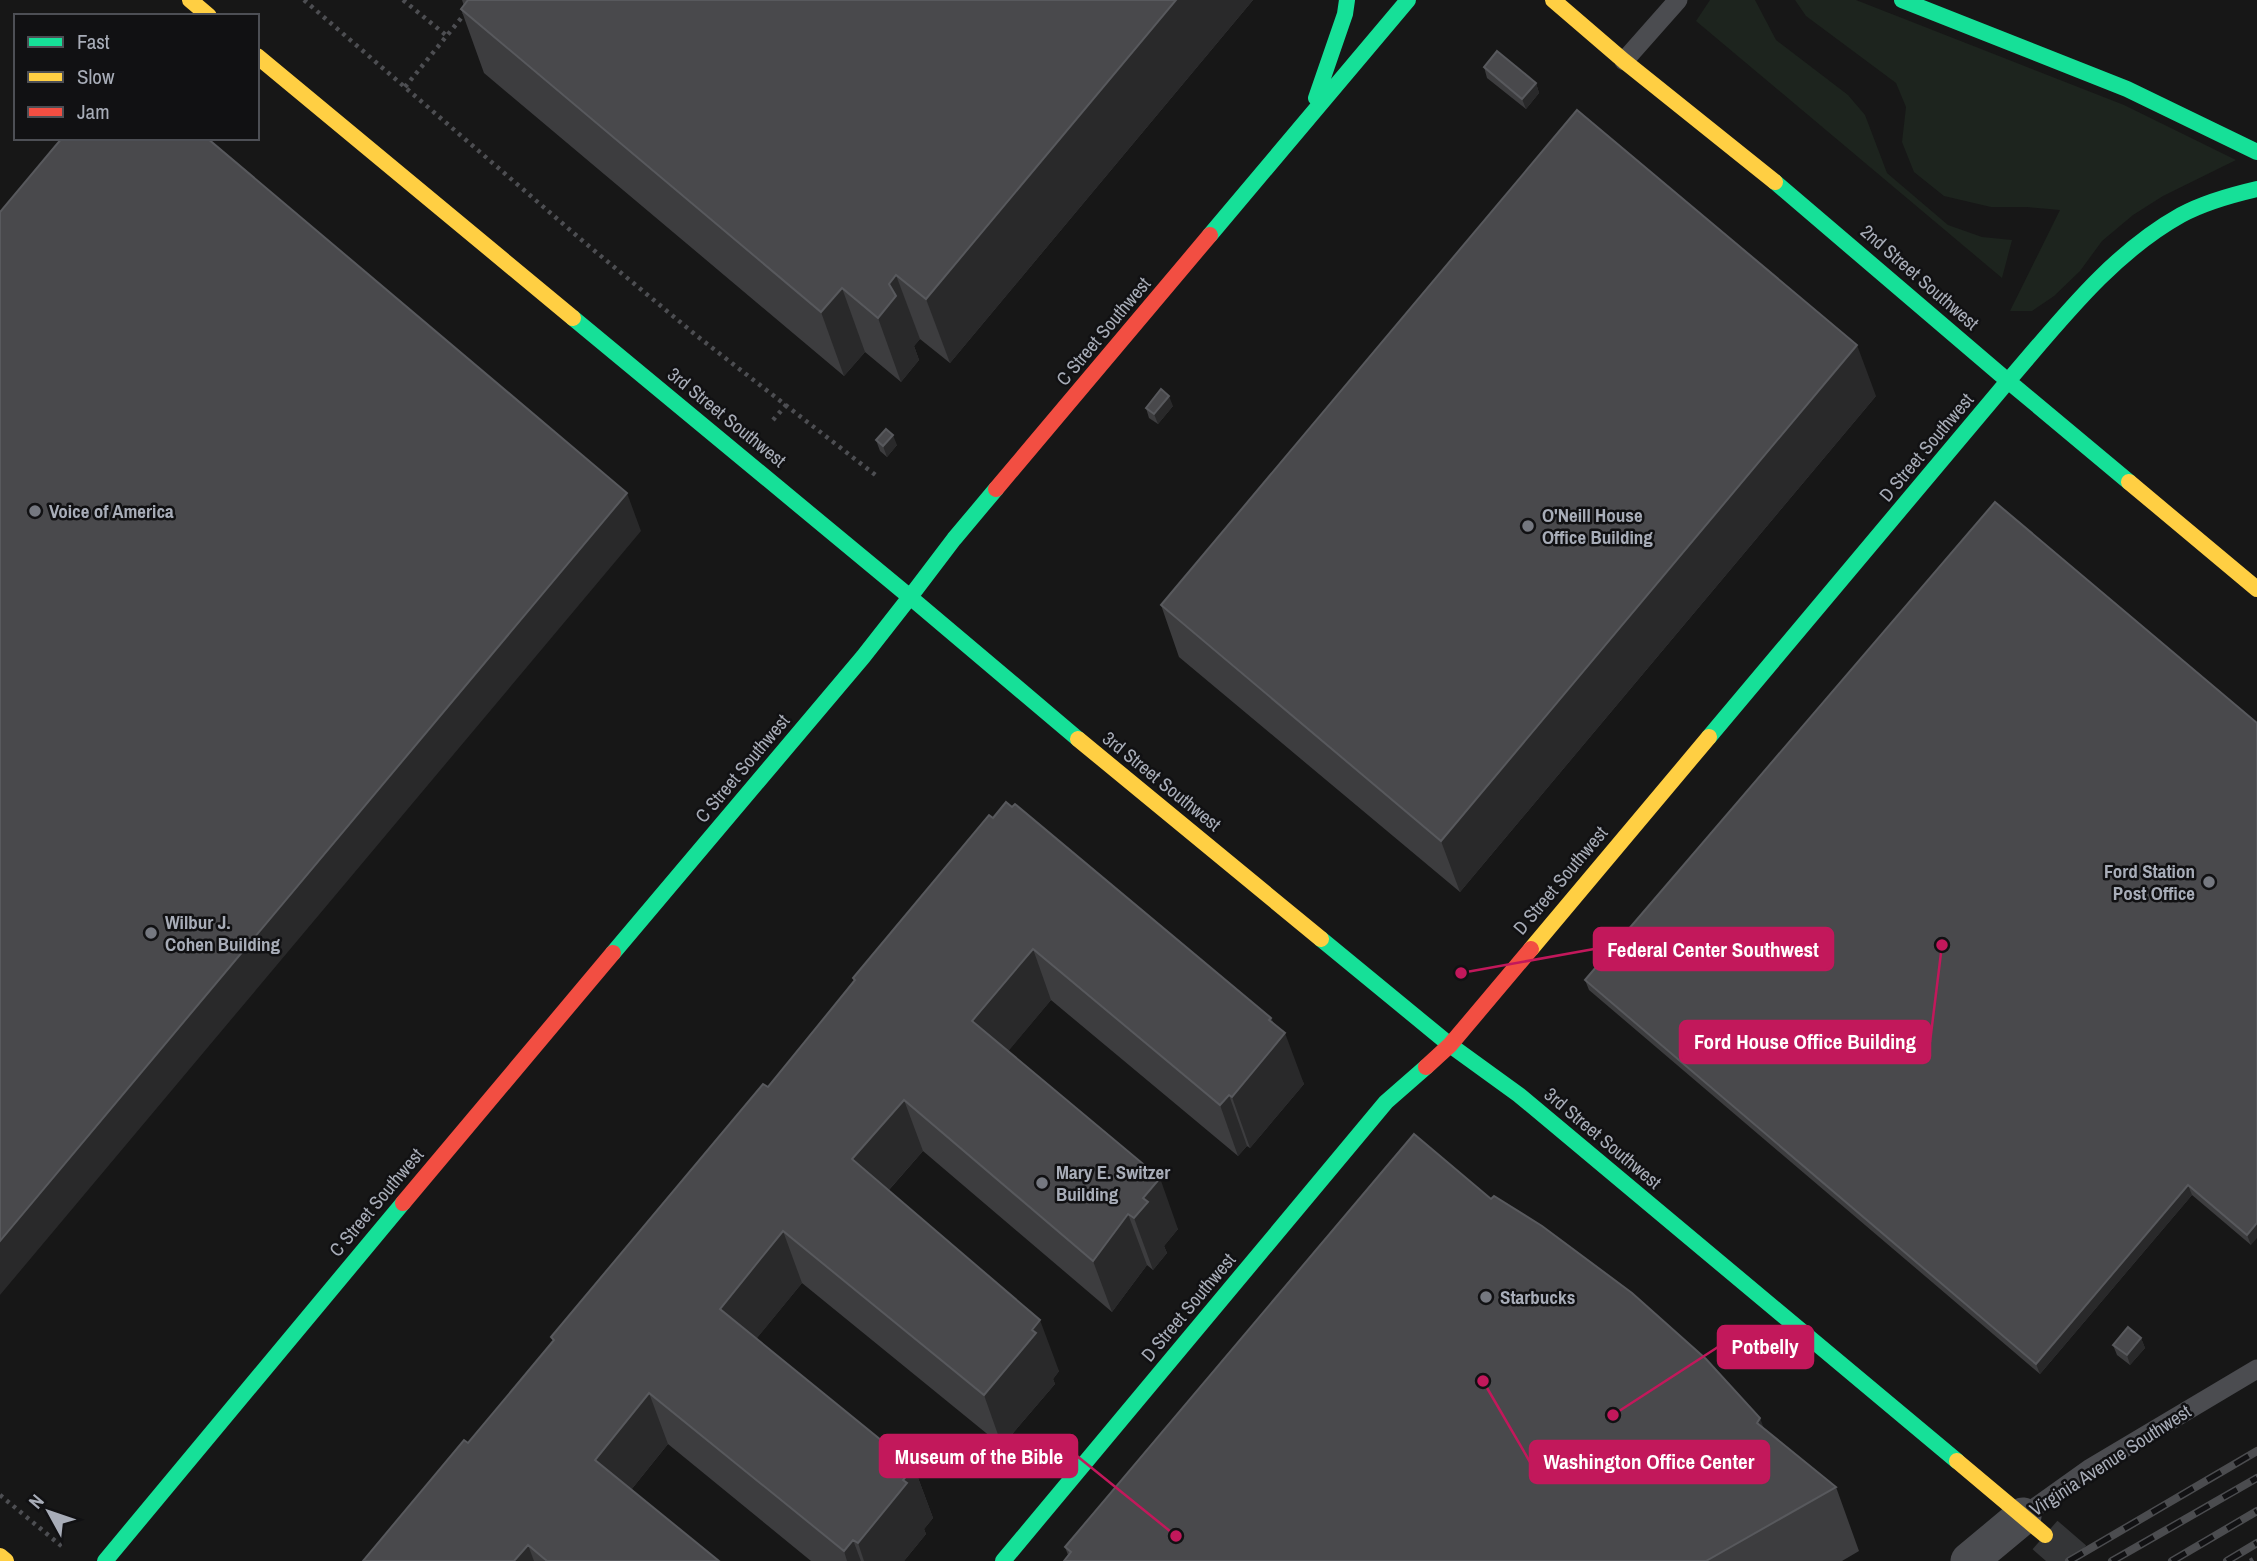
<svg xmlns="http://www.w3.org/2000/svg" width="2257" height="1561" viewBox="0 0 2257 1561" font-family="'Archivo Narrow',sans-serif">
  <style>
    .green { fill: #1d241e }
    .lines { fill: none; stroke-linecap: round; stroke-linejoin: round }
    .secondary-tunnel { stroke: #343537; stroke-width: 38; stroke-dasharray: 38 19; stroke-linecap: butt }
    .path { stroke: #4d4e52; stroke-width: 4.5; stroke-dasharray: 3.5 5; stroke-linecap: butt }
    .lane { stroke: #4b4c50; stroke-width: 19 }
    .street { stroke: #4b4c50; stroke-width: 37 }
    .fast { stroke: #16e098; stroke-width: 16 }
    .slow { stroke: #ffcf43; stroke-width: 16 }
    .jam { stroke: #f24e42; stroke-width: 16 }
    .rail-casing { stroke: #4b4c4f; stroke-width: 8 }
    .rail { stroke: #111113; stroke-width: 5; stroke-dasharray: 16; stroke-linecap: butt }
    .wall { fill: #3d3d3f }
    .shaded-wall { fill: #29292a }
    .building { fill: #49494c; stroke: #58595d; stroke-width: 2 }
    .poi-dot { fill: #757880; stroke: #111113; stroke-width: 2.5 }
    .labels { text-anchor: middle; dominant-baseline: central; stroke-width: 5; stroke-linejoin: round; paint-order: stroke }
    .street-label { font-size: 19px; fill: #a8adb8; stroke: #111113 }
    .poi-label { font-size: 19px; font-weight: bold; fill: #a8adb8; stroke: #111113; text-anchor: start }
    .leader { fill: none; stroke: #c2185b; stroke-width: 2.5 }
    .callout-dot { fill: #c2185b; stroke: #111113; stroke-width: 2.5 }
    .callout { fill: #c2185b; stroke: #c2185b; stroke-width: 2.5 }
    .callout-label { font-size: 21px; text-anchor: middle; font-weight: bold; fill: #fff }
  </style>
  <rect width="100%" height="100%" fill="#171717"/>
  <path class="green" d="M 1710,0 L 1755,0 L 1776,40 L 1848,95 L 1865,115 L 1887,173 L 1948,225 L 1982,237 L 2012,240 L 2002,278 L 1696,21 Z
    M 1795,0 L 1856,0 L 2124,105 L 2236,160 L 2163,196 L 2133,215 L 2102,241 L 2080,271 L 2054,296 L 2032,311 L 2010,311 L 2060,210 L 2027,207 L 1991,207 L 1944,196 L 1914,172 L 1902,142 L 1906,107 L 1896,83 L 1806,16 Z"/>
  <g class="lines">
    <path class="secondary-tunnel" d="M 2045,1535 L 2075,1561"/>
    <path class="path" d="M 304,0 L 584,242 L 697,336 L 878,477
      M 403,0 L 447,36
      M 405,87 L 467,11
      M 773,420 L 787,404
      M 0,1495 L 65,1549
      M 2250,1561 L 2257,1557"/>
    <path class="lane" d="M 1624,61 L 1678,0
      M 2023,1516 L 2089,1469 L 2257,1369"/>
    <path class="street" d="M 1969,1561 L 2023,1516"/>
    <path class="fast" d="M 1902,0 L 2127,89 L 2257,152
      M 1316,98 L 1345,14 L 1347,0
      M 1775,182 L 2008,381
      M 1210,235 L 1408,0
      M 573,318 L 910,597 L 954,539 L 996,489
      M 2008,381 C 2060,321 2111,254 2181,215 C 2205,202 2231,195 2257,189
      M 1709,737 L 2008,381 L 2129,482
      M 1321,939 L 1450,1045 L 1519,1095 L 1957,1461
      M 613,953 L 863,657 L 910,597 L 1078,739
      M 105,1561 L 403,1203
      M 1003,1561 L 1386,1102 L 1426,1067"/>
    <path class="slow" d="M 190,0 L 209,16
      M 1553,0 L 1624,61 L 1775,182
      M 257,56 L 573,318
      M 2129,482 L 2257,589
      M 1078,739 L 1321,939
      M 1531,949 L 1709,737
      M 1957,1461 L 2045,1535
      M 0,1556 L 6,1561"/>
    <path class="jam" d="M 996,489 L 1210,235
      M 1426,1067 L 1450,1045 L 1531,949
      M 403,1203 L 613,953"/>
    <defs>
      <path id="rail" d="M 2069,1561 L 2257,1451
        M 2112,1561 L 2257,1478
        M 2172,1561 L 2257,1511
        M 2227,1561 L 2257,1543"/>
    </defs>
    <use href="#rail" class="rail-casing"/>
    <use href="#rail" class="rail"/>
  </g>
  <path class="wall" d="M 462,0 L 1253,0 L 950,363 L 920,339 L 914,346 L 919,360 L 901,382 L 865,352 L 844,376 L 484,73 L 461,9 L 464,6 Z
    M 1484,67 L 1536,83 L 1539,93 L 1526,109 L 1487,78 Z
    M 1876,396 L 1460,892 L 1179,657 L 1161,605 Z
    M 1173,406 L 1158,424 L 1149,418 L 1146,408 Z
    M 876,440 L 897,445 L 887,457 L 880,451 Z
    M 2257,723 L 2251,1245 L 2192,1195 L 2040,1374 L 1589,990 L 1585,980 Z
    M 989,815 L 1271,1018 L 1304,1084 L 1250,1148 L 1247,1146 L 1238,1156 L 1051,1000 L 1008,1051 L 1178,1229 L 1164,1246 L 1167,1253 L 1153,1270 L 1147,1265 L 1112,1312 L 923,1151 L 889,1190 L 1059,1371 L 1053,1379 L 1055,1384 L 1002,1446 L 802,1283 L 756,1339 L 914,1467 L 933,1518 L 924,1529 L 926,1534 L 904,1561 L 811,1561 L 668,1444 L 631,1490 L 719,1561 L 363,1561 L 468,1443 L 553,1341 L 551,1337 L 768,1087 L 854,982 L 853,978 Z
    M 2141,1338 L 2145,1348 L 2130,1365 L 2117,1355 L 2113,1345 Z
    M 1764,1429 L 1836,1487 L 1859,1551 L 1842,1561 L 1064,1561 L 1068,1555 L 1065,1547 Z"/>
  <path class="shaded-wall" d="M 1176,0 L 1253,0 L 950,363 L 926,299 Z
    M 1536,83 L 1539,93 L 1526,109 L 1522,99 Z
    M 896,275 L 920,339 L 914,346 L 919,360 L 901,382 L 878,318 L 889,284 Z
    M 842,288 L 865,352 L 844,376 L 821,312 Z
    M 1857,345 L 1876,396 L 1460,892 L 1441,841 Z
    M 1169,396 L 1173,406 L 1158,424 L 1154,414 Z
    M 893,435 L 897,445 L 887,457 L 883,446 Z
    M 627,493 L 641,531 L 0,1295 L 0,1241 Z
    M 1033,949 L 1051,1000 L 991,1072 L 972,1021 Z
    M 1271,1018 L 1279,1041 L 1285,1033 L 1304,1084 L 1250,1148 L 1232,1097 Z
    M 1229,1095 L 1247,1146 L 1238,1156 L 1220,1105 Z
    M 904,1100 L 923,1151 L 871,1210 L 852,1159 Z
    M 1160,1178 L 1178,1229 L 1164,1246 L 1167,1253 L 1153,1270 L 1134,1218 L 1143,1198 Z
    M 2188,1185 L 2192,1195 L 2040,1374 L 2036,1364 Z
    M 1128,1214 L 1147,1265 L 1112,1312 L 1093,1261 Z
    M 2257,1223 L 2257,1238 L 2251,1245 L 2247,1235 Z
    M 783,1231 L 802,1283 L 739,1360 L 720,1309 Z
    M 1040,1320 L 1059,1371 L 1053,1379 L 1055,1384 L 1002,1446 L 984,1395 Z
    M 2141,1338 L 2145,1348 L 2130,1365 L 2127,1355 Z
    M 649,1393 L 668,1444 L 614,1511 L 595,1460 Z
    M 1760,1418 L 1784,1482 L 1757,1423 Z
    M 914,1467 L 933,1518 L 924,1529 L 926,1534 L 904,1561 L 864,1561 L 858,1543 L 903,1480 Z
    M 853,1540 L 861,1561 L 847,1561 L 844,1551 Z
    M 528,1545 L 534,1561 L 514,1561 Z"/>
  <path class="building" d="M 468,0 L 1176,0 L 926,299 L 896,275 L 889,284 L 896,296 L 878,318 L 842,288 L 821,312 L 461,9 Z
    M 1497,51 L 1536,83 L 1522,99 L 1484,67 Z
    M 1577,110 L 1857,345 L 1441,841 L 1161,605 Z
    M 62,138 L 207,138 L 627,493 L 0,1241 L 0,212 Z
    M 1161,389 L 1169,396 L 1154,414 L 1146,408 Z
    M 886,429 L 893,435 L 883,446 L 876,440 Z
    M 1995,502 L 2257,723 L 2257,1223 L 2247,1235 L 2188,1185 L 2036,1364 L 1585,980 Z
    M 1006,802 L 1012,807 L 1015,804 L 1271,1018 L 1269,1020 L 1285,1033 L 1232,1097 L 1229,1095 L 1220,1105 L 1033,949 L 972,1021 L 1160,1178 L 1143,1198 L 1148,1202 L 1134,1218 L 1128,1214 L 1093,1261 L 904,1100 L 852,1159 L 1040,1320 L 1032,1330 L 1036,1333 L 984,1395 L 783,1231 L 720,1309 L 914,1467 L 903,1480 L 907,1483 L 858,1543 L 853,1540 L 844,1551 L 649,1393 L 595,1460 L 719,1561 L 547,1561 L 528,1545 L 514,1561 L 363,1561 L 464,1440 L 468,1443 L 554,1340 L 551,1337 L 763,1084 L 768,1087 L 855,980 L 853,978 L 989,815 L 993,818 Z
    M 1414,1134 L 1491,1199 L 1494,1196 L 1542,1226 L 1632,1293 L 1706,1359 L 1760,1418 L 1757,1423 L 1836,1487 L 1706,1561 L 1064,1561 L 1071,1552 L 1065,1547 Z
    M 2128,1327 L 2141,1338 L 2127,1355 L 2113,1345 Z"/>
  <g class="poi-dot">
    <circle cx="35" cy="511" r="7"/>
    <circle cx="1528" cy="526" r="7"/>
    <circle cx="2209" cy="882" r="7"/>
    <circle cx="151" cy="933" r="7"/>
    <circle cx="1042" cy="1183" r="7"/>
    <circle cx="1486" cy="1297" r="7"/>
  </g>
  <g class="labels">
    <g class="street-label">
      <text transform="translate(1920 277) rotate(41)">2nd Street Southwest</text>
      <text transform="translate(1103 331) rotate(-50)">C Street Southwest</text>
      <text transform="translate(727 417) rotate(39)">3rd Street Southwest</text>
      <text transform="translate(1926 447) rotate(-50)">D Street Southwest</text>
      <text transform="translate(742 768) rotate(-50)">C Street Southwest</text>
      <text transform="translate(1162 781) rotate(39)">3rd Street Southwest</text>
      <text transform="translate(1560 880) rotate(-50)">D Street Southwest</text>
      <text transform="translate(1603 1138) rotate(40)">3rd Street Southwest</text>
      <text transform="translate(376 1202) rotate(-50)">C Street Southwest</text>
      <text transform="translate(1188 1307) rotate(-50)">D Street Southwest</text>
      <text transform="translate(2110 1460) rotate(-33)">Virginia Avenue Southwest</text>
    </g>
    <g class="poi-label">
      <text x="49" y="511">Voice of America</text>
      <text x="1542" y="515">O'Neill House<tspan x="1542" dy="22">Office Building</tspan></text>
      <text x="2195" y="871" text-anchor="end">Ford Station<tspan x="2195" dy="22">Post Office</tspan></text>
      <text x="165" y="922">Wilbur J.<tspan x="165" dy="22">Cohen Building</tspan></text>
      <text x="1056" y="1172">Mary E. Switzer<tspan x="1056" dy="22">Building</tspan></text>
      <text x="1500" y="1297">Starbucks</text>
    </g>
  </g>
  <path class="leader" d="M1461 973L1594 949M1942 945L1930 1042M1613 1415L1718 1347M1176 1536L1077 1456M1483 1381L1530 1462"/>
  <g class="callout-dot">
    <circle cx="1461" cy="973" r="7"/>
    <circle cx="1942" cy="945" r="7"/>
    <circle cx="1613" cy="1415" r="7"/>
    <circle cx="1176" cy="1536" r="7"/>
    <circle cx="1483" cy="1381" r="7"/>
  </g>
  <g class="callout">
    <rect x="1594" y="928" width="239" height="42" rx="7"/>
    <rect x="1680" y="1021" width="250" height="42" rx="7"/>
    <rect x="1718" y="1326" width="95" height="42" rx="7"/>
    <rect x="880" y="1435" width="197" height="42" rx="7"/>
    <rect x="1530" y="1441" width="239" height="42" rx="7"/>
  </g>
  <g class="callout-label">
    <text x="1713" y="957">Federal Center Southwest</text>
    <text x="1805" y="1049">Ford House Office Building</text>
    <text x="1765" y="1354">Potbelly</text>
    <text x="979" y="1464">Museum of the Bible</text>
    <text x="1649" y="1469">Washington Office Center</text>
  </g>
  <rect x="14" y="14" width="245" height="126" fill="#111113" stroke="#4d4f55" stroke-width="2"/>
  <rect x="28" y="37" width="35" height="10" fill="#16e098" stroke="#4d4f55" stroke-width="2"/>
  <text x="77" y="49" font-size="21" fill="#a8adb8">Fast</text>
  <rect x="28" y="72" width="35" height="10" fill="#ffcf43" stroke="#4d4f55" stroke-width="2"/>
  <text x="77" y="84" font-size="21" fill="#a8adb8">Slow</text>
  <rect x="28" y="107" width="35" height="10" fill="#f24e42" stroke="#4d4f55" stroke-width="2"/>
  <text x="77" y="119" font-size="21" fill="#a8adb8">Jam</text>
  <g transform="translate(49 1512) rotate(310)" stroke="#111113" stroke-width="5" paint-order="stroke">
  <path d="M0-5L12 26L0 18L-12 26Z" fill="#a8adb8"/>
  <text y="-10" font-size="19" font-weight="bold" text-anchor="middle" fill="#a8adb8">N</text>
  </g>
</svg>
